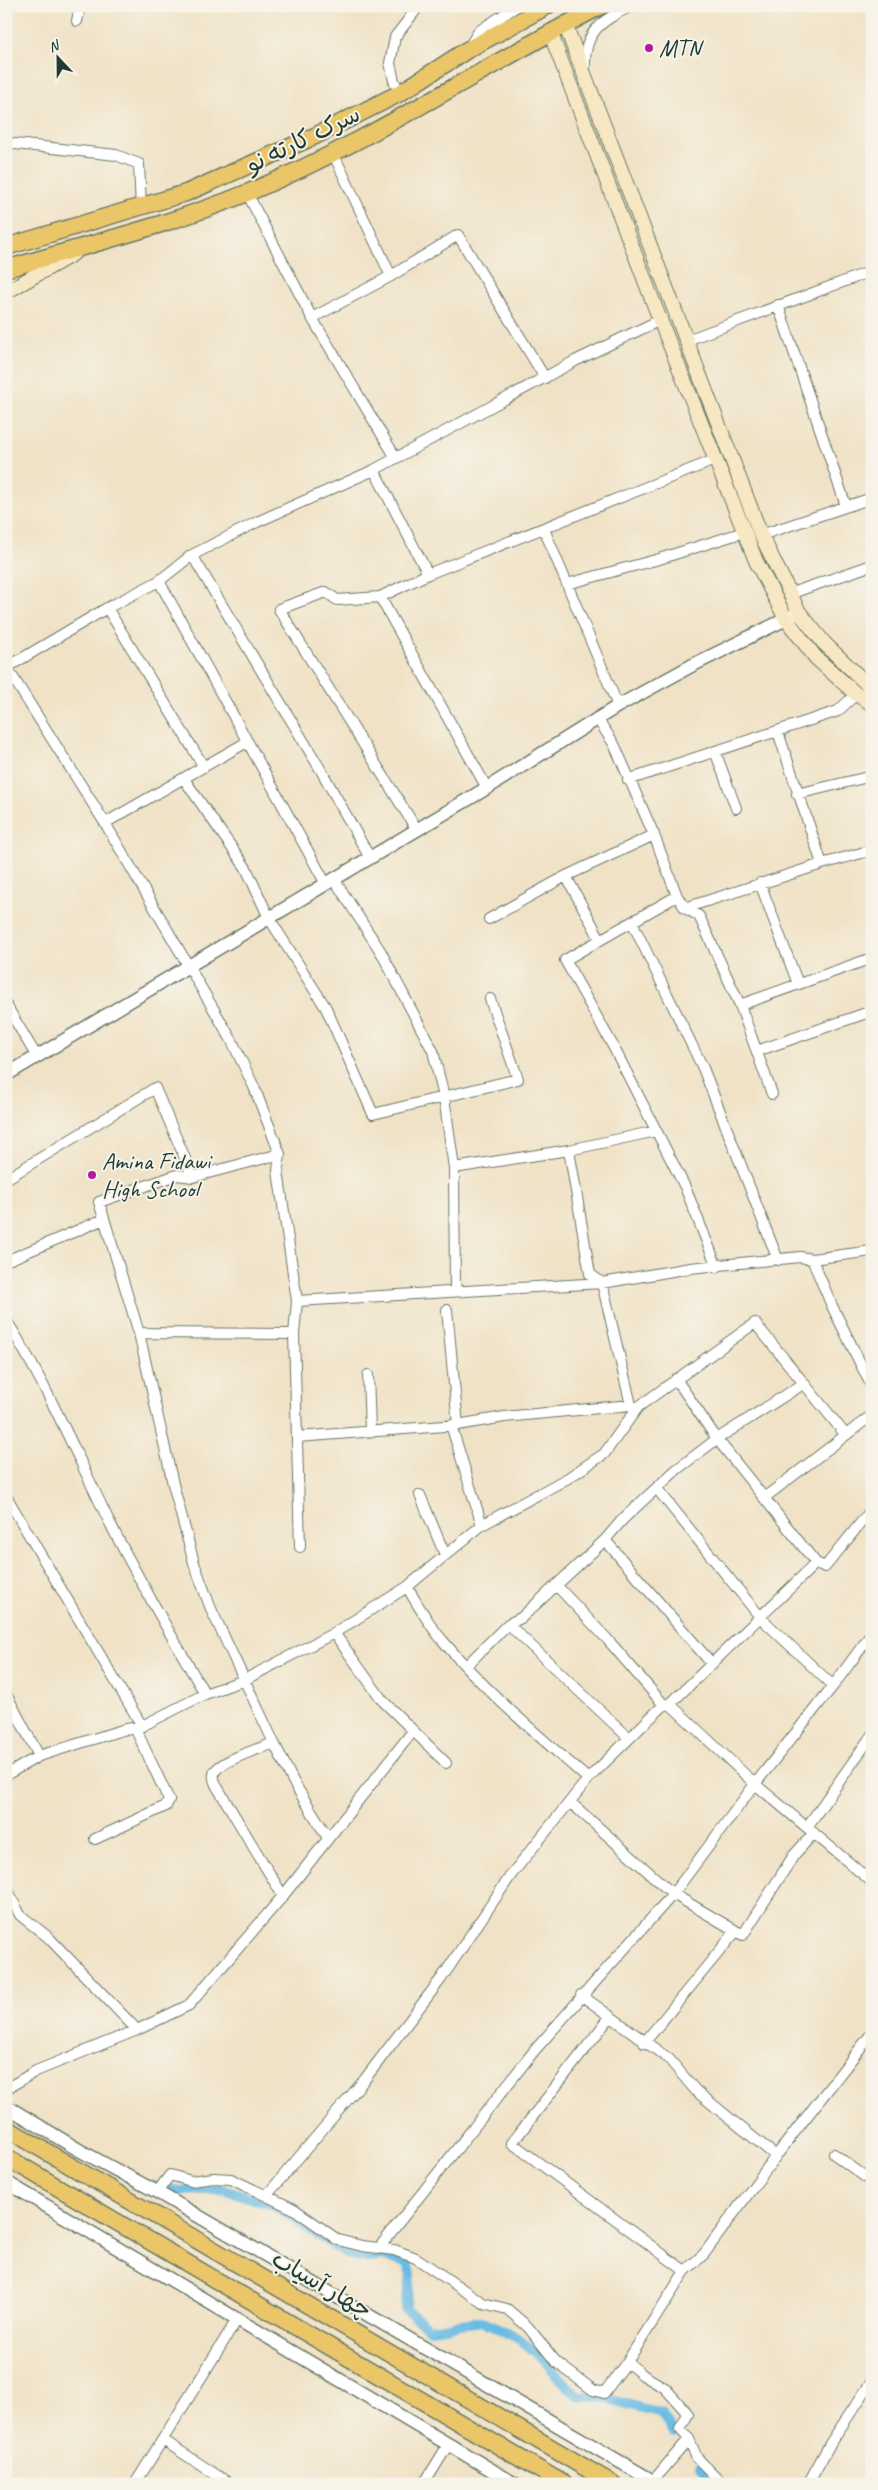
<svg xmlns="http://www.w3.org/2000/svg" width="878" height="2490" viewBox="0 0 878 2490" font-family="Caveat,'Playpen Sans Arabic',sans-serif">
  <style>
    .lines { fill: none; stroke-linecap: round; stroke-linejoin: round }
    .canal { stroke: #68bbe4; stroke-width: 10 }
    .minor-casing { stroke: #687767; stroke-width: 12 }
    .tertiary-casing { stroke: #687767; stroke-width: 15 }
    .secondary-casing { stroke: #687767; stroke-width: 16 }
    .trunk-casing { stroke: #687767; stroke-width: 19 }
    .minor { stroke: #fff; stroke-width: 10 }
    .tertiary { stroke: #fff; stroke-width: 12 }
    .secondary { stroke: #f7e8c3; stroke-width: 14 }
    .trunk { stroke: #eac669; stroke-width: 16 }
    .poi-dot { fill: #b5179e; stroke: #f7f3e8; stroke-width: 2 }
    .labels { text-anchor: middle; dominant-baseline: central; stroke-width: 4; stroke-linejoin: round; paint-order: stroke }
    .poi-label { font-size: 24px; fill: #1f3d34; stroke: #f7f3e8; text-anchor: start }
    .street-label { font-size: 24px; fill: #1f3d34; stroke: #f7f3e8 }
  </style>
  <rect width="100%" height="100%" fill="#f7f3e8"/>
  <filter id="ink" filterUnits="userSpaceOnUse"><feTurbulence type="fractalNoise" baseFrequency=".02" numOctaves="2"/><feDisplacementMap in="SourceGraphic" scale="10" xChannelSelector="R" yChannelSelector="G"/><feConvolveMatrix kernelMatrix="1 2 1 2 8 2 1 2 1" color-interpolation-filters="sRGB"/></filter>
  <filter id="wash" filterUnits="userSpaceOnUse"><feTurbulence type="fractalNoise" baseFrequency=".0096" numOctaves="4" result="noise"/><feDisplacementMap in="SourceGraphic" scale="20" xChannelSelector="R" yChannelSelector="G"/><feGaussianBlur stdDeviation="1.12" result="paint"/><feColorMatrix in="noise" values="0 0 0 0 0 0 0 0 0 0 0 0 0 0 0 0 0 1.4 0 .05"/><feComposite in="paint" operator="in"/></filter>
  <g filter="url(#wash)">
    <rect width="100%" height="100%" fill="#f0e2c6"/>
    <g class="lines">
      <path class="canal" d="M 152,2186 L 178,2191 L 223,2189 L 273,2205 L 346,2254 L 369,2258 L 381,2256 L 406,2262 L 411,2275 L 405,2309 L 430,2329 L 481,2321 L 493,2325 L 521,2340 L 539,2355 L 569,2388 L 578,2395 L 600,2397 L 661,2413 L 674,2433
        M 700,2466 L 715,2484"/>
    </g>
  </g>
  <g filter="url(#ink)">
    <g class="lines">
      <defs>
        <path id="minor" d="M 77,21 L 80,6
          M 469,47 L 479,31 L 517,6
          M 585,68 C 583,31 602,21 631,6
          M 400,93 L 394,81 L 390,63 L 395,37 L 419,6
          M 6,143 L 116,155 L 139,164 L 141,208
          M 333,153 L 391,276 L 458,235 L 545,378
          M 247,193 L 312,318 L 396,458
          M 778,305 L 846,506
          M 312,318 L 391,276
          M 687,340 L 872,271
          M 374,470 L 428,574
          M 544,529 L 618,706
          M 761,535 L 872,498
          M 192,555 L 322,772 L 370,858
          M 159,581 L 326,884
          M 567,584 L 659,559 L 744,532
          M 789,594 L 872,565
          M 380,597 L 487,788
          M 107,608 L 204,767
          M 6,668 L 107,608 L 159,581 L 192,555 L 257,522 L 374,470 L 575,361 L 660,320
          M 7,668 L 105,823 L 231,1039 L 254,1087 L 280,1154 L 278,1171 L 297,1301 L 294,1334 L 300,1547
          M 597,718 L 614,744 L 654,835 L 677,896 L 685,908 L 699,916 L 740,1005 L 772,1094
          M 778,732 L 822,864
          M 715,751 L 736,808
          M 184,779 L 246,868 L 269,918 L 326,1008 L 373,1114 L 518,1079 L 490,999
          M 628,780 L 838,711 L 856,694
          M 797,794 L 872,776
          M 105,823 L 247,742
          M 417,830 L 279,609 L 326,592 L 337,600 L 380,597 L 428,574 L 717,459
          M 566,876 L 600,939
          M 334,879 L 381,952 L 433,1051 L 444,1097 L 454,1168 L 455,1291
          M 760,883 L 798,984
          M 677,896 L 565,960 L 613,1046 L 685,1187 L 717,1267
          M 685,908 L 822,864 L 872,850
          M 489,919 L 566,876 L 654,835
          M 632,922 L 703,1068 L 778,1260
          M 6,1005 L 37,1057
          M 740,1005 L 872,958
          M 757,1051 L 872,1011
          M 569,1150 L 590,1274 L 602,1283 L 631,1405
          M 280,1154 L 193,1177 L 177,1175 L 99,1202 L 139,1333 L 173,1484 L 194,1563 L 211,1609 L 274,1743 L 294,1783 L 328,1838
          M 454,1168 L 569,1150 L 656,1131
          M 6,1179 L 155,1088 L 193,1177
          M 812,1259 L 832,1306 L 872,1387
          M 6,1261 L 104,1219
          M 297,1301 L 602,1283 L 690,1268 L 800,1257 L 812,1259 L 872,1251
          M 447,1310 L 458,1425
          M 6,1320 C 45,1382 74,1449 106,1515 C 136,1576 171,1635 205,1694
          M 139,1333 L 294,1334
          M 368,1375 L 370,1430
          M 676,1379 L 717,1439 L 816,1563 L 825,1567 L 872,1509
          M 451,1425 L 482,1525
          M 297,1437 L 458,1425 L 504,1417 L 631,1405 L 638,1407
          M 658,1490 L 761,1618 L 833,1686
          M 420,1495 L 445,1555
          M 6,1496 L 142,1726
          M 764,1498 L 872,1415
          M 605,1540 L 712,1664
          M 556,1585 L 608,1640 L 664,1705
          M 407,1587 C 418,1605 429,1625 443,1641 C 486,1692 538,1735 588,1779
          M 508,1624 L 629,1738
          M 334,1633 L 383,1701 L 446,1763
          M 466,1666 L 508,1624 L 521,1618 L 605,1540 L 623,1519 L 676,1470 L 717,1439 L 803,1384
          M 6,1694 L 39,1756
          M 670,1704 L 755,1784 L 872,1882
          M 274,1743 C 261,1748 223,1760 216,1770 C 212,1775 214,1780 216,1785 L 283,1896
          M 6,1775 L 39,1756 L 122,1730 L 142,1726 L 205,1694 L 244,1680 L 334,1633 L 407,1587 L 482,1525 L 568,1478 L 604,1454 L 638,1407 L 755,1323 L 845,1434
          M 570,1802 L 673,1894 L 743,1935 L 794,1855 L 814,1833
          M 807,1827 L 872,1735
          M 95,1839 L 166,1806 L 169,1800 L 135,1728
          M 6,1887 L 20,1915 L 48,1937 L 137,2030
          M 581,1995 L 669,2059 L 696,2091 L 776,2156
          M 610,2017 L 512,2143 L 685,2271
          M 644,2043 L 736,1931
          M 6,2089 L 36,2071 L 137,2030 L 189,2005 L 283,1896 L 413,1731
          M 834,2154 L 872,2182
          M 157,2192 L 170,2175 L 191,2181 L 214,2178 L 231,2179 L 294,2209 L 338,2240 L 362,2246 L 394,2250 L 416,2258 L 483,2303 L 507,2309 L 528,2327 L 556,2362 L 593,2390 L 604,2393 L 627,2362 L 685,2271 L 704,2254 L 776,2156 L 872,2033
          M 267,2195 L 365,2079 L 441,1979 L 511,1875 L 588,1779 L 648,1720 L 664,1705 L 670,1704 L 816,1563
          M 378,2249 L 534,2051 L 673,1894 L 755,1784 L 833,1686 L 872,1633
          M 627,2362 L 643,2375 L 665,2388 L 688,2414 L 680,2429 L 689,2439 L 653,2481
          M 689,2439 L 697,2458 L 723,2484
          M 163,2440 L 230,2484
          M 135,2484 L 238,2318
          M 424,2484 L 448,2445
          M 808,2484 L 831,2442 L 872,2381"/>
        <path id="tertiary" d="M 6,1075 L 487,788 L 618,706 L 691,666 L 794,615
          M 6,2106 L 79,2150 L 157,2192 L 658,2484
          M 6,2182 L 515,2484"/>
        <path id="secondary" d="M 565,24 L 761,535 L 799,612 L 824,643 L 872,689
          M 550,32 L 660,320 L 756,561 L 786,619 L 816,658 L 856,694 L 872,704
          M 6,292 L 73,254"/>
        <path id="trunk" d="M 6,247 L 186,193 L 315,136 L 400,93 L 467,50 L 547,6
          M 6,269 C 86,245 170,225 247,193 C 370,142 482,67 601,6
          M 6,2128 L 613,2484
          M 6,2157 L 564,2484"/>
      </defs>
      <use href="#minor" class="minor-casing"/>
      <use href="#tertiary" class="tertiary-casing"/>
      <use href="#secondary" class="secondary-casing"/>
      <use href="#trunk" class="trunk-casing"/>
      <use href="#minor" class="minor"/>
      <use href="#tertiary" class="tertiary"/>
      <use href="#secondary" class="secondary"/>
      <use href="#trunk" class="trunk"/>
    </g>
  </g>
  <g class="poi-dot">
    <circle cx="649" cy="48" r="5"/>
    <circle cx="92" cy="1175" r="5"/>
  </g>
  <g class="labels">
    <g class="poi-label">
      <text x="659" y="48">MTN</text>
      <text x="102" y="1161">Amina Fidawi<tspan x="102" dy="28">High School</tspan></text>
    </g>
    <g class="street-label">
      <text transform="translate(303 139) rotate(-26)">سرک کارته نو</text>
      <text transform="translate(322 2284) rotate(30)">چهار آسیاب</text>
    </g>
  </g>
  <rect width="878" height="2490" fill="none" stroke="#f7f3e8" stroke-width="25"/>
  <g transform="translate(58 58) rotate(338)" stroke="#f7f3e8" stroke-width="4" paint-order="stroke">
  <path d="M0-4L9 19L0 12L-9 19Z" fill="#1f3d34"/>
  <text y="-8" font-size="14" font-weight="bold" text-anchor="middle" fill="#1f3d34">N</text>
  </g>
</svg>
